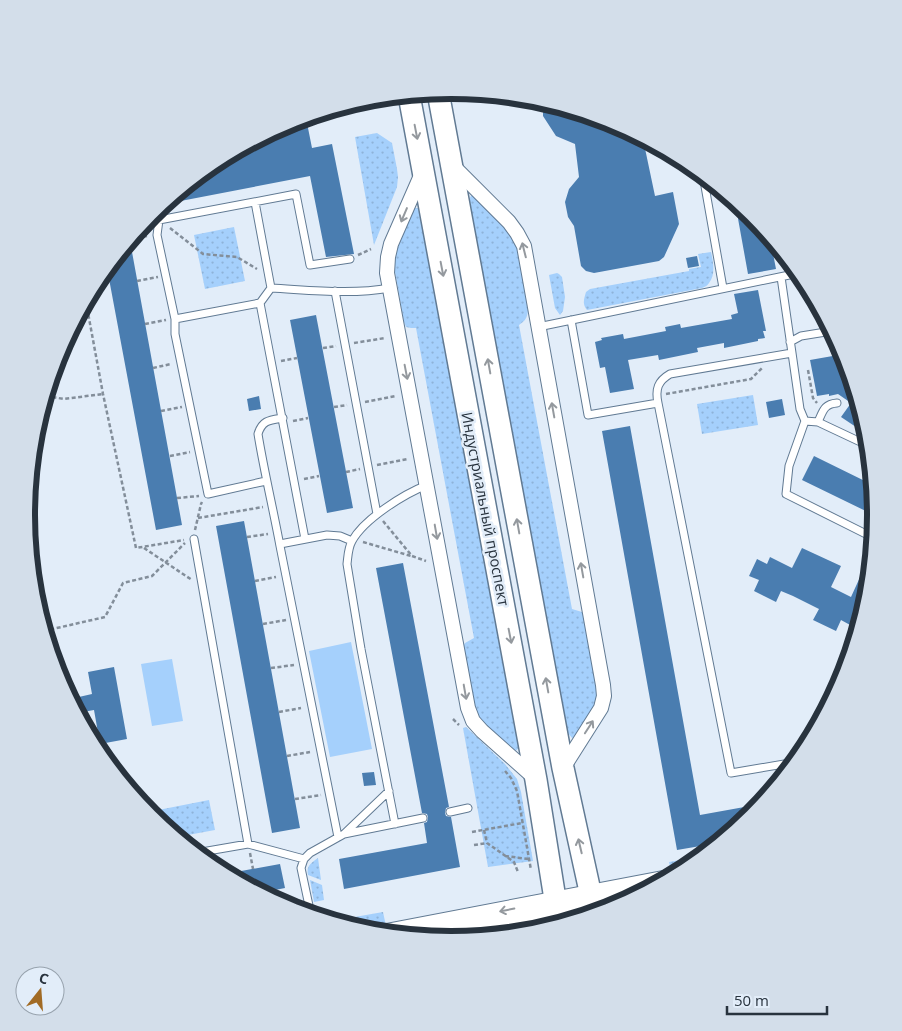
<svg xmlns="http://www.w3.org/2000/svg" width="902" height="1031" viewBox="0 0 902 1031" font-family="'Open Sans',sans-serif">
  <style>
    .green { fill: url(#green-dots) }
    .pitch { fill: #a5d0fc }
    .building { fill: #4a7db0 }
    .lines { fill: none; stroke-linecap: round; stroke-linejoin: round }
    .lane-casing { stroke: #617a93; stroke-width: 9 }
    .street-casing { stroke: #617a93; stroke-width: 16 }
    .secondary-casing { stroke: #617a93; stroke-width: 21 }
    .primary-casing { stroke: #617a93; stroke-width: 24 }
    .path { stroke: #838e9a; stroke-width: 2.5; stroke-dasharray: 4 2.5; stroke-linecap: butt }
    .lane { stroke: #fff; stroke-width: 7 }
    .street { stroke: #fff; stroke-width: 14 }
    .secondary { stroke: #fff; stroke-width: 19 }
    .primary { stroke: #fff; stroke-width: 21 }
    .oneway { stroke: #94999e }
    .labels { text-anchor: middle; dominant-baseline: central; stroke-width: 5; stroke-linejoin: round; paint-order: stroke }
    .street-label { font-size: 15px; fill: #28333e; stroke: #e2edf9 }
    .rim { fill: none; stroke: #28333e; stroke-width: 6 }
  </style>
  <defs>
    <pattern id="green-dots" width="8" height="8" patternUnits="userSpaceOnUse" patternTransform="scale(1.25)"><rect width="8" height="8" fill="#a5d0fc"/><path d="M2 2h.1M6 6h.1" fill="none" stroke="#8eb3d9" stroke-width="1.8" stroke-linecap="round"/></pattern>
  </defs>
  <rect width="100%" height="100%" fill="#e2edf9"/>
  <path class="green" d="M 377,133 L 392,143 L 397,169 L 398,177 L 397,187 L 374,245 L 355,137 Z
    M 471,196 L 474,196 L 505,227 L 512,237 L 517,247 L 528,311 C 527,318 525,321 519,325 L 572,609 L 582,612 L 585,616 L 598,686 L 596,704 L 576,737 L 572,738 L 568,733 L 469,199 Z
    M 415,208 L 417,208 L 420,209 L 519,745 C 518,749 518,750 514,751 C 503,742 491,733 482,722 C 471,706 467,667 463,647 L 465,643 L 474,638 L 416,328 L 411,328 L 406,327 L 404,322 L 395,272 L 395,262 L 396,252 L 413,210 Z
    M 234,227 L 245,281 L 205,289 L 194,235 Z
    M 711,252 C 713,261 716,274 709,283 C 708,285 705,287 702,288 L 587,310 C 582,304 584,299 586,292 L 590,289 L 689,271 L 689,269 L 701,267 L 698,254 Z
    M 557,273 L 559,274 L 562,277 L 565,297 L 563,311 L 560,315 L 555,308 L 549,275 Z
    M 753,395 L 758,425 L 702,434 L 697,404 Z
    M 466,727 L 505,764 L 517,779 L 521,792 L 533,861 L 488,867 L 463,728 Z
    M 209,800 L 215,830 L 177,837 L 148,812 Z
    M 702,856 L 688,868 L 671,871 L 669,862 Z
    M 318,858 L 321,880 L 308,875 C 306,866 311,863 318,858 Z
    M 310,880 L 322,885 L 324,900 L 314,902 Z
    M 383,912 L 386,926 L 362,930 L 332,921 Z"/>
  <path class="pitch" d="M 351,642 L 372,749 L 330,757 L 309,651 Z
    M 172,659 L 183,721 L 152,726 L 141,664 Z"/>
  <path class="building" d="M 543,102 L 614,123 L 643,139 L 655,196 L 673,192 L 679,224 L 664,257 L 659,261 L 594,273 L 586,271 L 581,266 L 574,226 L 568,217 L 565,202 L 569,189 L 579,177 L 575,144 L 556,136 L 543,116 Z
    M 306,118 L 312,148 L 332,144 L 354,254 L 326,257 L 310,176 L 165,204 L 215,162 L 289,123 Z
    M 735,202 L 752,215 L 770,238 L 776,269 L 748,274 Z
    M 130,241 L 182,525 L 156,530 L 107,268 Z
    M 697,256 L 699,266 L 688,268 L 686,258 Z
    M 758,290 L 766,331 L 763,331 L 765,338 L 758,339 L 758,341 L 724,348 L 724,343 L 697,348 L 698,352 L 659,360 L 658,355 L 628,360 L 634,389 L 610,393 L 605,367 L 600,368 L 595,342 L 602,340 L 601,338 L 623,334 L 624,339 L 666,331 L 665,327 L 680,324 L 681,328 L 732,319 L 731,315 L 738,313 L 734,294 Z
    M 316,315 L 353,508 L 327,513 L 290,320 Z
    M 844,354 L 868,433 L 868,435 L 841,417 L 851,403 L 838,394 L 829,396 L 829,394 L 817,396 L 810,360 Z
    M 259,396 L 261,409 L 249,411 L 247,399 Z
    M 782,399 L 785,415 L 769,418 L 766,402 Z
    M 630,426 L 700,815 L 761,804 L 751,816 L 718,843 L 677,850 L 602,431 Z
    M 814,456 L 873,485 L 876,516 L 802,480 Z
    M 244,521 L 300,828 L 272,833 L 216,526 Z
    M 802,548 L 841,566 L 831,587 L 851,597 L 861,575 L 869,579 L 868,599 L 863,613 L 859,611 L 852,626 L 841,620 L 836,631 L 813,620 L 819,609 L 793,596 L 781,591 L 776,602 L 754,591 L 759,580 L 749,576 L 757,559 L 767,564 L 770,557 L 792,568 Z
    M 403,563 L 449,807 L 446,808 L 445,813 L 446,816 L 451,817 L 460,867 L 344,889 L 339,859 L 427,843 L 424,823 L 427,822 L 428,817 L 427,814 L 422,813 L 376,568 Z
    M 114,667 L 127,739 L 100,744 L 94,710 L 77,713 L 70,699 L 92,694 L 88,672 Z
    M 374,772 L 376,785 L 364,786 L 362,773 Z
    M 280,864 L 285,888 L 260,893 L 225,874 Z"/>
  <g class="lines">
    <defs>
      <path id="lane" d="M 703,175 L 723,288
        M 155,211 L 159,220 L 296,194 L 310,265 L 350,259
        M 159,220 L 157,235 L 175,319 L 175,334 L 208,494 L 266,481
        M 781,277 L 792,353
        M 806,283 L 807,293 L 808,295 L 813,296
        M 271,288 C 310,290 351,295 390,288
        M 335,291 L 377,514
        M 260,303 L 305,539
        M 175,319 L 260,303 L 271,288 L 255,202
        M 571,320 L 588,415 L 658,403 L 731,773 L 796,762
        M 538,327 L 799,273
        M 790,342 L 801,336 L 832,331
        M 658,403 C 655,389 658,381 670,374 L 792,353 L 800,409 L 805,421 L 818,422 L 869,446
        M 283,418 C 270,420 262,420 258,434 C 264,471 273,508 280,546 C 299,643 318,740 338,837
        M 805,421 L 789,466 L 786,494 L 874,538
        M 818,422 C 823,411 824,404 837,403
        M 194,539 L 248,844
        M 280,544 L 327,535 L 340,536 L 352,541
        M 450,812 L 468,808
        M 395,824 L 361,649 L 347,564 C 348,556 348,548 352,541 C 364,519 404,494 427,485
        M 344,834 L 389,791
        M 196,853 L 248,844 L 304,859
        M 311,915 L 301,868 L 304,859 L 310,853 L 344,834 L 423,818"/>
      <path id="street" d="M 452,165 L 509,222 L 517,233 L 524,246 L 603,685 L 604,696 L 601,708 L 563,768
        M 423,171 L 391,244 L 388,257 L 387,273 L 468,708 L 473,721 L 482,731 L 536,779"/>
      <path id="secondary" d="M 384,934 L 666,880
        M 432,938 L 622,903"/>
      <path id="primary" d="M 438,92 L 563,768 L 595,914
        M 409,95 L 536,780 L 559,924"/>
    </defs>
    <use href="#lane" class="lane-casing"/>
    <use href="#street" class="street-casing"/>
    <use href="#secondary" class="secondary-casing"/>
    <use href="#primary" class="primary-casing"/>
    <path class="path" d="M 170,228 L 203,254 L 237,257 L 257,269
      M 131,239 L 147,236
      M 358,255 L 371,249
      M 137,281 L 158,277
      M 86,302 L 103,394 L 136,548 L 184,540
      M 145,324 L 166,320
      M 354,343 L 385,338
      M 323,348 L 336,346
      M 281,361 L 297,358
      M 153,368 L 171,364
      M 808,370 L 813,398 L 817,403
      M 666,394 L 751,379 L 762,368
      M 46,396 L 64,399 L 103,394
      M 365,402 L 396,396
      M 334,407 L 347,405
      M 161,411 L 182,407
      M 293,421 L 308,418
      M 170,456 L 190,452
      M 377,465 L 408,459
      M 346,472 L 360,469
      M 304,479 L 319,476
      M 177,498 L 199,496
      M 198,518 L 263,507
      M 383,521 L 412,556 L 426,561
      M 195,530 L 201,504 L 202,502
      M 247,537 L 268,534
      M 363,542 L 411,556
      M 144,548 L 192,580
      M 255,581 L 276,577
      M 263,624 L 286,620
      M 44,631 L 105,617 L 123,583 L 152,576 L 185,543
      M 271,668 L 294,665
      M 279,712 L 301,708
      M 453,719 L 459,725
      M 287,756 L 310,752
      M 505,771 L 511,778 L 517,791 L 531,870
      M 295,799 L 321,795
      M 484,830 L 487,843 L 514,862 L 518,872
      M 472,832 L 522,823
      M 474,845 L 487,843
      M 250,853 L 253,869
      M 505,856 L 528,859"/>
    <use href="#lane" class="lane"/>
    <use href="#street" class="street"/>
    <use href="#secondary" class="secondary"/>
    <use href="#primary" class="primary"/>
  </g>
  <defs><path id="oneway-shaft" d="M-6 0H5M1.5-3L5.5 0L1.5 3" fill="none" stroke-width="1.6" stroke-linecap="round" stroke-linejoin="round" transform="scale(1.25)"/></defs>
  <g class="oneway">
    <use href="#oneway-shaft" transform="translate(416 132) rotate(79)"/>
    <use href="#oneway-shaft" transform="translate(404 215) rotate(113)"/>
    <use href="#oneway-shaft" transform="translate(524 250) rotate(-104)"/>
    <use href="#oneway-shaft" transform="translate(442 269) rotate(79)"/>
    <use href="#oneway-shaft" transform="translate(489 366) rotate(-100)"/>
    <use href="#oneway-shaft" transform="translate(406 372) rotate(79)"/>
    <use href="#oneway-shaft" transform="translate(553 410) rotate(-100)"/>
    <use href="#oneway-shaft" transform="translate(518 526) rotate(-100)"/>
    <use href="#oneway-shaft" transform="translate(436 532) rotate(80)"/>
    <use href="#oneway-shaft" transform="translate(582 570) rotate(-100)"/>
    <use href="#oneway-shaft" transform="translate(510 636) rotate(79)"/>
    <use href="#oneway-shaft" transform="translate(547 685) rotate(-100)"/>
    <use href="#oneway-shaft" transform="translate(465 692) rotate(80)"/>
    <use href="#oneway-shaft" transform="translate(589 727) rotate(-57)"/>
    <use href="#oneway-shaft" transform="translate(580 846) rotate(-103)"/>
    <use href="#oneway-shaft" transform="translate(507 910) rotate(169)"/>
  </g>
  <g class="labels">
    <g class="street-label">
      <text transform="translate(486 509) rotate(79)">Индустриальный проспект</text>
    </g>
  </g>
  <path d="M0 0H902V1031H0ZM35 515a416 416 0 1 1 832 0a416 416 0 1 1-832 0Z" fill="#d3deea" fill-rule="evenodd"/>
  <path class="rim" d="M35 515a416 416 0 1 1 832 0a416 416 0 1 1-832 0Z"/>
  <g transform="translate(40 991) rotate(17)"><circle r="24" fill="#e2edf9" stroke="#98a3ae"/>
  <path d="M0-4L9 19L0 12L-9 19Z" fill="#a16b25"/>
  <text y="-8" font-size="14" font-weight="bold" text-anchor="middle" fill="#28333e">С</text>
  </g>
  <path d="M727 1006v8h100v-8" fill="none" stroke="#28333e" stroke-width="2.5"/>
  <text x="734" y="1006" font-size="15" fill="#28333e" stroke="#e2edf9" stroke-width="4" paint-order="stroke">50 m</text>
</svg>
